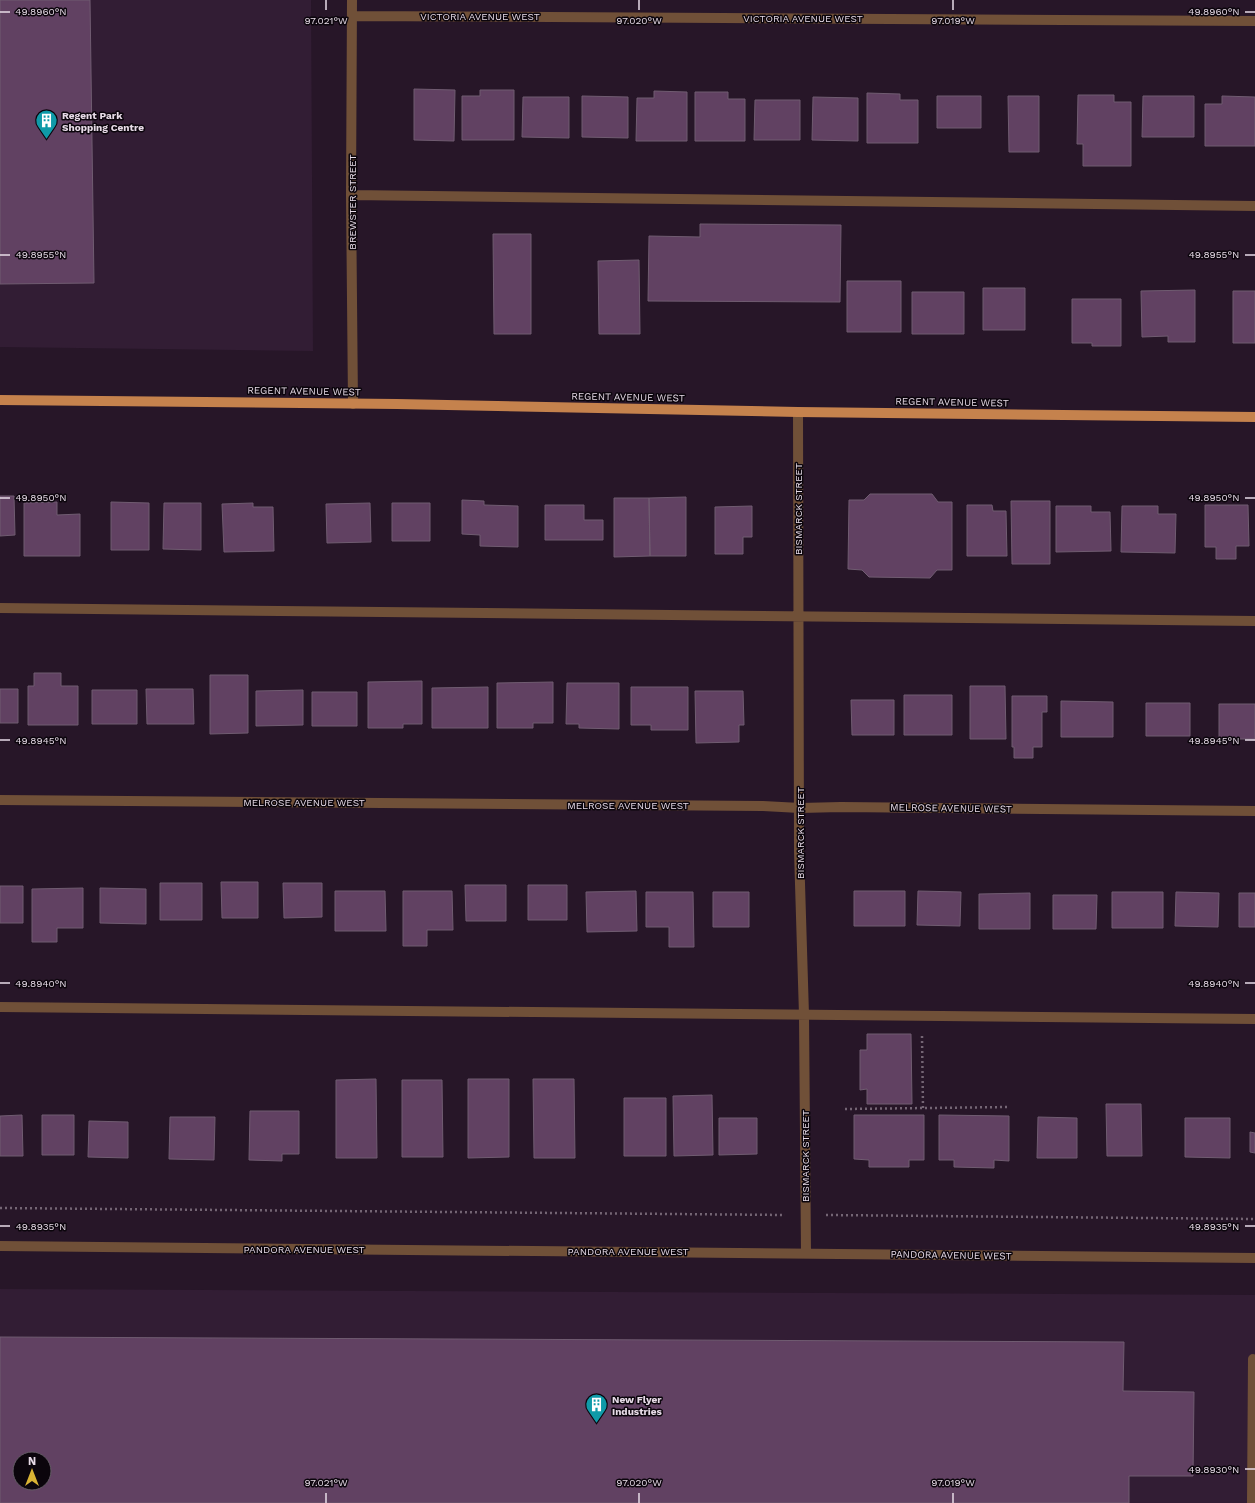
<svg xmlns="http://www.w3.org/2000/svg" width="1255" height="1503" viewBox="0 0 1255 1503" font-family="'Work Sans',sans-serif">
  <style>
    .built { fill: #321d34; fill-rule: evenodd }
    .building { fill: #614162; stroke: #705c71; fill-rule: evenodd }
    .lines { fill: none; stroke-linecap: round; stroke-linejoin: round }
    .path { stroke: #746574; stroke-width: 2.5; stroke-dasharray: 2 3; stroke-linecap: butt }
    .minor { stroke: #705038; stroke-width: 10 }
    .major { stroke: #c5824d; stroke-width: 10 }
    .ticks { fill: none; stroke: #e7dbe7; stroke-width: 1.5 }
    .labels { text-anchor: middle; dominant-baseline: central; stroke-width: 3; stroke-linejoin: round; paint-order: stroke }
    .street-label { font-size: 10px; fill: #e7dbe7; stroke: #0b050c }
    .poi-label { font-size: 10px; font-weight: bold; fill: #e7dbe7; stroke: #0b050c; text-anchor: start }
    .ticks-label { font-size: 10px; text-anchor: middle; fill: #e7dbe7; stroke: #0b050c; stroke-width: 3; stroke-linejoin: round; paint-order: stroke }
  </style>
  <rect width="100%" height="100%" fill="#271628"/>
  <path class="built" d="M 0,0 L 311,0 L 313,351 L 0,347 Z
    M 0,1289 L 1255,1295 L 1255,1503 L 0,1503 ZM 20,1459 L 44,1459 L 44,1483 L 20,1483 Z"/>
  <path class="building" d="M 0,0 L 90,0 L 94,283 L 0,284 Z
    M 414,89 L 455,90 L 454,141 L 414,140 Z
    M 480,90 L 514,90 L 514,140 L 462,140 L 462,96 L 480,96 Z
    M 654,91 L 687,92 L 687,141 L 636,141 L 637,98 L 654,98 Z
    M 695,92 L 728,92 L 728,99 L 745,99 L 745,141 L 695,141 Z
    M 867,93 L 900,94 L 900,100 L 918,100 L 918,143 L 867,143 Z
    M 1078,95 L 1114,95 L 1114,102 L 1131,102 L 1131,166 L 1083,166 L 1083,144 L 1077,144 Z
    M 582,96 L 628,97 L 628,138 L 582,137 Z
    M 937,96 L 981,96 L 981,128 L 937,128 Z
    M 1008,96 L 1039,96 L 1039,152 L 1009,152 Z
    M 1143,96 L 1194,96 L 1194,137 L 1142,137 Z
    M 1222,96 L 1255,97 L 1255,146 L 1205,146 L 1205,104 L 1222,104 Z
    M 523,97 L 569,97 L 569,138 L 522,137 Z
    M 813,97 L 858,98 L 858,141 L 812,140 Z
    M 755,100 L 800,100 L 800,140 L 754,140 Z
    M 700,224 L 841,225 L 840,302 L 648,301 L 649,236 L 700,237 Z
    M 493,234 L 531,234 L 531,334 L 494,334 Z
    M 639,260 L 640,334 L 599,334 L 598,261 Z
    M 847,281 L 901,281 L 901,332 L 847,332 Z
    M 983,288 L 1025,288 L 1025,330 L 983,330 Z
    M 1195,290 L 1195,342 L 1168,342 L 1168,336 L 1142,337 L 1141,291 Z
    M 1233,291 L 1255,291 L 1255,343 L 1233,343 Z
    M 912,292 L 964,292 L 964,334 L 912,334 Z
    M 1072,299 L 1121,299 L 1121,346 L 1092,346 L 1092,343 L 1072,343 Z
    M 870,494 L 932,494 L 938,502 L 952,502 L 952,570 L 937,570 L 930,578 L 869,577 L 862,570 L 848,569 L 849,500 L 864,500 Z
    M 0,496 L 14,496 L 15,535 L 0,536 Z
    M 686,497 L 686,556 L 650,556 L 649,498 Z
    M 614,498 L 649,498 L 650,556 L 614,557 Z
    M 462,500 L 484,501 L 484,505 L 518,506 L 518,547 L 480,546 L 480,535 L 462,534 Z
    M 1011,501 L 1050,501 L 1050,564 L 1012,564 Z
    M 57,502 L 57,515 L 80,514 L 80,556 L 24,556 L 24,503 Z
    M 111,502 L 149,503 L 149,550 L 111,550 Z
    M 164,503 L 201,503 L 201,550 L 163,549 Z
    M 253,503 L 253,507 L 273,507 L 274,551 L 224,552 L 222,504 Z
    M 370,503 L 371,542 L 327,543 L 326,504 Z
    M 392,503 L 430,503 L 430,541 L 392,541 Z
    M 545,505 L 584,505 L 584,520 L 603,520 L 603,540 L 545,540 Z
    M 967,505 L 992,505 L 993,511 L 1006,511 L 1007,556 L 967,556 Z
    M 1205,505 L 1248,505 L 1249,546 L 1236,546 L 1236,559 L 1216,559 L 1216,547 L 1205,547 Z
    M 752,506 L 752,537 L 743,537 L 743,554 L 715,554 L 715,507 Z
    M 1056,506 L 1091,506 L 1091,512 L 1110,512 L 1111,551 L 1056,552 Z
    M 1122,506 L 1158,506 L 1158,514 L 1176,514 L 1175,553 L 1121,552 Z
    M 34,673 L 61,673 L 61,686 L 78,686 L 78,725 L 28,725 L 28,686 L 34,686 Z
    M 210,675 L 248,675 L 248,733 L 210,734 Z
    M 422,681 L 422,724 L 403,724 L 403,728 L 368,728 L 368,682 Z
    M 553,682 L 553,723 L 533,723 L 533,728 L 497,728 L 497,683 Z
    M 567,683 L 619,683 L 619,729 L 579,728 L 579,724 L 566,724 Z
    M 970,686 L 1005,686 L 1006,739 L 970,739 Z
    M 488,687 L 488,728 L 432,728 L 432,688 Z
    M 631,687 L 688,687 L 688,730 L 651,730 L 651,725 L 631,725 Z
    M 0,689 L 18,689 L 18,723 L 0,723 Z
    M 146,689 L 193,689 L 194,724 L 147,724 Z
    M 92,690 L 137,690 L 137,724 L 92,724 Z
    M 303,690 L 303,725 L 256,726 L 256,691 Z
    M 695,691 L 743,691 L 744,725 L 739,725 L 739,742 L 696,743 Z
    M 312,692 L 357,692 L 357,726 L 312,726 Z
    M 904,695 L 952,695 L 952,735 L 904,735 Z
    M 1012,696 L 1047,696 L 1047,712 L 1042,712 L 1042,747 L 1033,747 L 1033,758 L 1014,758 L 1014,747 L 1012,747 Z
    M 851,700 L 894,700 L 894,735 L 852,735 Z
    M 1061,701 L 1113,702 L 1113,737 L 1061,737 Z
    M 1146,703 L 1190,703 L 1190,736 L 1146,736 Z
    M 1219,704 L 1255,704 L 1255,739 L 1219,739 Z
    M 221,882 L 258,882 L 258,918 L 222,918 Z
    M 160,883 L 202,883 L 202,920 L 160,920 Z
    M 283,883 L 322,883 L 322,917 L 284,918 Z
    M 465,885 L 506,885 L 506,921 L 466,921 Z
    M 528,885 L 567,885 L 567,920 L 528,920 Z
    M 0,886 L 23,886 L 23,923 L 0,923 Z
    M 83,888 L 83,928 L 57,928 L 57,942 L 32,942 L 32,889 Z
    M 100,888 L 146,889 L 146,924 L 100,923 Z
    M 335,891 L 385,891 L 386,931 L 335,931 Z
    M 403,891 L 452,891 L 453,930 L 427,930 L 427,946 L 403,946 Z
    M 636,891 L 637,931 L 587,932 L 586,892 Z
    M 854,891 L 905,891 L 905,926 L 854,926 Z
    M 918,891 L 961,892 L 960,926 L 917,925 Z
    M 646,892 L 693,892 L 694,947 L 669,947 L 669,927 L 646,927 Z
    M 713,892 L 749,892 L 749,927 L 713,927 Z
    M 1112,892 L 1163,892 L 1163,928 L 1112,928 Z
    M 1176,892 L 1219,893 L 1218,927 L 1175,926 Z
    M 1030,893 L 1030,929 L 979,929 L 979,894 Z
    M 1239,893 L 1255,893 L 1255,927 L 1239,927 Z
    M 1053,895 L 1097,895 L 1096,929 L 1053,929 Z
    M 867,1034 L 911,1034 L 912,1104 L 867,1104 L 867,1089 L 860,1090 L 860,1050 L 867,1050 Z
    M 376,1079 L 377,1158 L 336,1158 L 336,1080 Z
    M 468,1079 L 509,1079 L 509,1157 L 468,1158 Z
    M 533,1079 L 574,1079 L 575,1158 L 534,1158 Z
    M 402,1080 L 442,1080 L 443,1157 L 402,1157 Z
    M 712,1095 L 713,1155 L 674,1156 L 673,1096 Z
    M 624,1098 L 666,1098 L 666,1156 L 624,1156 Z
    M 1106,1104 L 1141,1104 L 1142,1156 L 1107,1156 Z
    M 250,1111 L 299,1111 L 299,1154 L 282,1154 L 282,1161 L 249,1160 Z
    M 22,1115 L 23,1156 L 0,1156 L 0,1116 Z
    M 42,1115 L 74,1115 L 74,1155 L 42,1155 Z
    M 854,1115 L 924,1115 L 924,1160 L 909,1160 L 909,1167 L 869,1167 L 869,1160 L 854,1159 Z
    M 939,1115 L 1009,1116 L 1009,1161 L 994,1160 L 994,1168 L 954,1167 L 954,1160 L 939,1160 Z
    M 170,1117 L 215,1117 L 214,1160 L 169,1159 Z
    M 1038,1117 L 1077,1118 L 1077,1158 L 1037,1158 Z
    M 719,1118 L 757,1118 L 757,1154 L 719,1155 Z
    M 1185,1118 L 1230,1118 L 1230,1158 L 1185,1157 Z
    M 89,1121 L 128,1122 L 128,1158 L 88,1157 Z
    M 1250,1132 L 1255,1133 L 1255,1153 L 1250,1152 Z
    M 0,1337 L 1124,1342 L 1123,1391 L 1194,1392 L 1193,1476 L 1129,1476 L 1129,1503 L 0,1503 ZM 20,1459 L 44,1459 L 44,1483 L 20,1483 Z"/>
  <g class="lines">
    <path class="path" d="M 922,1036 L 923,1108
      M 845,1109 L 1009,1107
      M 0,1208 L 785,1215
      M 826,1215 L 1255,1219"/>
    <path class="minor" d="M 352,0 L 351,195 L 353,404
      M 352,16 L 1255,21
      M 351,195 L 1255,206
      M 798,412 L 799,851 L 804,1015 L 806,1253
      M 0,608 L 1255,621
      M 0,800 L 763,806 L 800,808 L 841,807 L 1255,811
      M 0,1007 L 1255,1019
      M 0,1246 L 1255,1258
      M 1252,1503 L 1253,1359"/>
    <path class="major" d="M 0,400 L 397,404 L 798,412 L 1255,417"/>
  </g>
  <path class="ticks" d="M 326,0 L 326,10M 639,0 L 639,10M 953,0 L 953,10M 0,12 L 10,12M 1245,12 L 1255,12M 0,255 L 10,255M 1245,255 L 1255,255M 0,498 L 10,498M 1245,498 L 1255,498M 0,740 L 10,740M 1245,740 L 1255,740M 0,983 L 10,983M 1245,983 L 1255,983M 0,1226 L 10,1226M 1245,1226 L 1255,1226M 1245,1469 L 1255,1469M 326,1493 L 326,1503M 639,1493 L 639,1503M 953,1493 L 953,1503"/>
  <defs>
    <symbol id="building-pin" viewBox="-11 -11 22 30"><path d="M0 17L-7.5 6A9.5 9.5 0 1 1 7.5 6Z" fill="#0f9aa8" stroke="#0b050c"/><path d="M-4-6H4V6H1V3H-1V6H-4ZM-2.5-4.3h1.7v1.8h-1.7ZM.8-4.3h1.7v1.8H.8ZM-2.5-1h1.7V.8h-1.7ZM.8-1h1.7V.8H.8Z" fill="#fff"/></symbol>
  </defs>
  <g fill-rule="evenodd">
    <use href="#building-pin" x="34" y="108" width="25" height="34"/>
    <use href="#building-pin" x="584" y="1392" width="25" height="34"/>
  </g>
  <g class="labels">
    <g class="street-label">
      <text x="480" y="16">VICTORIA AVENUE WEST</text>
      <text x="803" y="18">VICTORIA AVENUE WEST</text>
      <text transform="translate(352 202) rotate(-90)">BREWSTER STREET</text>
      <text transform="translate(304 391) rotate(1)">REGENT AVENUE WEST</text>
      <text transform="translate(628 397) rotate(1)">REGENT AVENUE WEST</text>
      <text transform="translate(952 402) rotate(1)">REGENT AVENUE WEST</text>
      <text transform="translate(798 509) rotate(-90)">BISMARCK STREET</text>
      <text x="304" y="802">MELROSE AVENUE WEST</text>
      <text x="628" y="805">MELROSE AVENUE WEST</text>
      <text transform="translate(951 808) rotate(1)">MELROSE AVENUE WEST</text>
      <text transform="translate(800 833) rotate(-90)">BISMARCK STREET</text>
      <text transform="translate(805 1156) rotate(-90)">BISMARCK STREET</text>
      <text x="304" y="1249">PANDORA AVENUE WEST</text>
      <text x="628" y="1251">PANDORA AVENUE WEST</text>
      <text transform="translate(951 1255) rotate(1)">PANDORA AVENUE WEST</text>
    </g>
    <g class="poi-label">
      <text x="62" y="115">Regent Park<tspan x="62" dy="12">Shopping Centre</tspan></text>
      <text x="612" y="1399">New Flyer<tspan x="612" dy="12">Industries</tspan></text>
    </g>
  </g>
  <g class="ticks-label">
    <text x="41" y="15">49.8960°N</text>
    <text x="1214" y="15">49.8960°N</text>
    <text x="326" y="24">97.021°W</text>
    <text x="639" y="24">97.020°W</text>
    <text x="953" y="24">97.019°W</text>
    <text x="41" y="258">49.8955°N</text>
    <text x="1214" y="258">49.8955°N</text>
    <text x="41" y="501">49.8950°N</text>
    <text x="1214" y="501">49.8950°N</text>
    <text x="41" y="744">49.8945°N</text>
    <text x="1214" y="744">49.8945°N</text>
    <text x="41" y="987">49.8940°N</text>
    <text x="1214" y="987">49.8940°N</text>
    <text x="41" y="1230">49.8935°N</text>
    <text x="1214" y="1230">49.8935°N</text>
    <text x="1214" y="1473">49.8930°N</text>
    <text x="326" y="1486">97.021°W</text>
    <text x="639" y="1486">97.020°W</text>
    <text x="953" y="1486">97.019°W</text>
  </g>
  <g transform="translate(32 1471)"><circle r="19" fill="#0b050c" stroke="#635b64"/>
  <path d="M0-3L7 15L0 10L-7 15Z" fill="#d9b334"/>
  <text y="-6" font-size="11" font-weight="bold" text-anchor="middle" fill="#e7dbe7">N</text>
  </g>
</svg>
